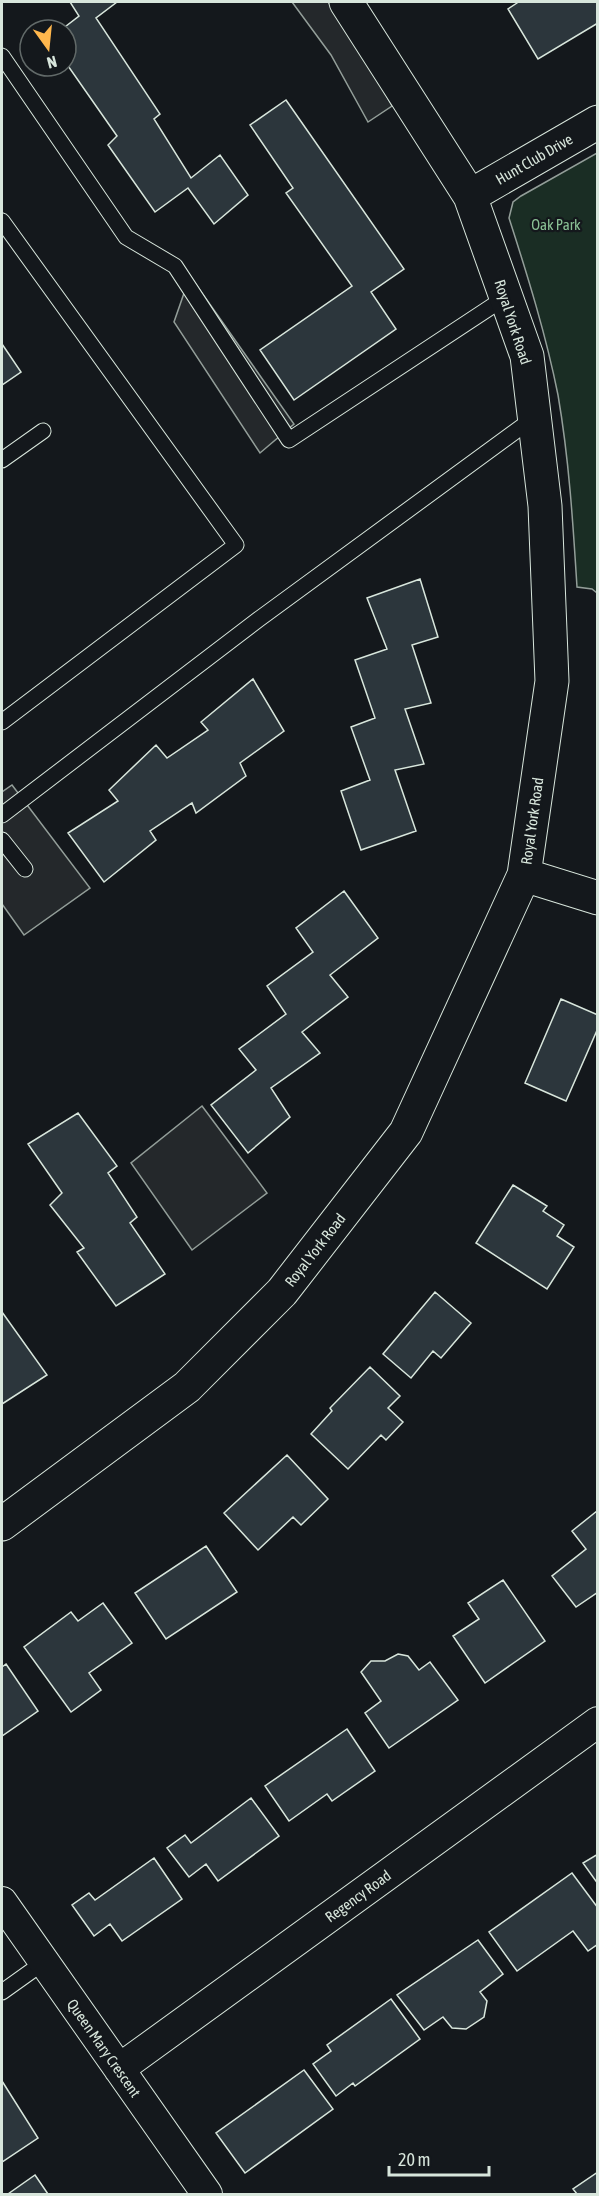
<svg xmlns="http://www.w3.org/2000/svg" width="599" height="2196" viewBox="0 0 599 2196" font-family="'Asap Condensed',sans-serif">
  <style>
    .green { fill: #1a2d24; stroke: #939e99; stroke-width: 1.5 }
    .parking { fill: #24282b; stroke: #939e99; stroke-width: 1.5 }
    .building { fill: #2c363c; stroke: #d8e6dc; stroke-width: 1.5 }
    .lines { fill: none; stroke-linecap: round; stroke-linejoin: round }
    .lane-casing { stroke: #d8e6dc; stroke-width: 17 }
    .street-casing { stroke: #d8e6dc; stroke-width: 32 }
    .secondary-casing { stroke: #d8e6dc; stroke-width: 35 }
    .lane { stroke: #14181c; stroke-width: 15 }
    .street { stroke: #14181c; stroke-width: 30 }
    .secondary { stroke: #14181c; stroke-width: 33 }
    .labels { text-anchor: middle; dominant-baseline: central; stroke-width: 4.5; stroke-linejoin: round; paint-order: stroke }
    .street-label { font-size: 15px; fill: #d8e6dc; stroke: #14181c }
    .park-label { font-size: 15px; fill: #8ac095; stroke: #14181c }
  </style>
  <rect width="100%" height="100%" fill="#14181c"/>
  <path class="green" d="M 597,153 L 597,593 L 592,589 L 577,587 C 573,523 569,459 558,395 C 546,335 528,277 509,218 L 513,202 L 521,196 Z"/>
  <path class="parking" d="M 292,2 L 328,2 L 352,33 L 392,106 L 368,122 L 331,55 Z
    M 190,276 L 294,424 L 260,453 L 174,322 Z
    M 12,785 L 90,888 L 24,935 L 2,904 L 2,792 Z
    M 202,1106 L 267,1193 L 192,1250 L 131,1163 Z"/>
  <path class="building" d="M 70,2 L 117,2 L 96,18 L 160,114 L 154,119 L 191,178 L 220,155 L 248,195 L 214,224 L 188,188 L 155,212 L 108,145 L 117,136 L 66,63 L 66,30 L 61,30 L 79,16 Z
    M 516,2 L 598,2 L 598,23 L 538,59 L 508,9 L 517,3 Z
    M 286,100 L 404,269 L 371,292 L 396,329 L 294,400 L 260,350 L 352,286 L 286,193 L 293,188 L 250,125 Z
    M 2,344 L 21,372 L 2,385 Z
    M 420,579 L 438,637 L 412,645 L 431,703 L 405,709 L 424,764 L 395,770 L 416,831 L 361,850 L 341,791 L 370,780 L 351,727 L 375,718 L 355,660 L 387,649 L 367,598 Z
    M 253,679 L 284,731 L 240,763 L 246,776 L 196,813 L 192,803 L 150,831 L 156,840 L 104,882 L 68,833 L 118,801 L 109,790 L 156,745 L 167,758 L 208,730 L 201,722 Z
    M 344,891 L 378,938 L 330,975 L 348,997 L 302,1032 L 320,1053 L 271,1088 L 290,1117 L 248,1153 L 211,1105 L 256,1070 L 239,1049 L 286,1014 L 267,986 L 313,952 L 296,928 Z
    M 561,999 L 598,1015 L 598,1028 L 566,1101 L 525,1083 Z
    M 78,1113 L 117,1166 L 108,1173 L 137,1217 L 130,1223 L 165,1274 L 116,1306 L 77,1252 L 84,1248 L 50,1205 L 62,1193 L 28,1144 Z
    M 513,1185 L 547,1206 L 543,1211 L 564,1225 L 557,1236 L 574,1247 L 547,1289 L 476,1243 Z
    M 435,1292 L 471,1323 L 441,1358 L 433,1351 L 411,1378 L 383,1354 Z
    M 2,1312 L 47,1375 L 2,1404 Z
    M 370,1367 L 400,1396 L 388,1408 L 403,1422 L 386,1440 L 381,1435 L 348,1469 L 311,1434 L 332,1411 L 330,1408 Z
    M 287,1455 L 328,1499 L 301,1525 L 293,1517 L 258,1550 L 224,1513 Z
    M 597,1511 L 598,1592 L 576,1607 L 552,1576 L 586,1549 L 572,1531 Z
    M 206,1546 L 237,1592 L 166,1639 L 135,1593 Z
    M 503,1580 L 545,1641 L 485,1683 L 453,1636 L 479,1619 L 468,1603 Z
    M 103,1603 L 132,1643 L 89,1673 L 101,1690 L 71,1712 L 24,1647 L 71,1612 L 78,1621 Z
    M 398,1654 L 408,1656 L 419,1670 L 430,1662 L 458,1700 L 389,1748 L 365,1713 L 381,1701 L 361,1672 L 371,1661 L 385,1661 Z
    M 6,1664 L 38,1711 L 2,1736 L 2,1667 Z
    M 347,1729 L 375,1771 L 332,1801 L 327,1794 L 289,1821 L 265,1786 Z
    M 251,1798 L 279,1836 L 218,1881 L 206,1864 L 189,1877 L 167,1848 L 185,1835 L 191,1843 Z
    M 598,1854 L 598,1884 L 583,1863 Z
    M 154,1858 L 182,1899 L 122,1941 L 110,1924 L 94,1936 L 72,1905 L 89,1893 L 95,1900 Z
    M 572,1873 L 598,1908 L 598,1944 L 588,1951 L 573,1931 L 517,1971 L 489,1932 Z
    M 478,1940 L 503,1974 L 480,1992 L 487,2001 L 484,2017 L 466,2029 L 452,2028 L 443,2017 L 424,2030 L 397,1995 Z
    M 391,1999 L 420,2039 L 355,2086 L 353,2083 L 336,2096 L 313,2064 L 331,2051 L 327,2045 Z
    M 304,2070 L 333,2109 L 245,2173 L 216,2133 Z
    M 2,2081 L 38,2138 L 2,2162 Z
    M 598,2172 L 598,2194 L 577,2194 L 573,2189 Z
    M 35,2175 L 48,2194 L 8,2194 Z"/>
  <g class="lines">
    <defs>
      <path id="lane" d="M 2,56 L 126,237 L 175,266 L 289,440 L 506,297
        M 2,221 L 236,545 L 2,722
        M 2,460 L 43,431
        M 2,815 L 259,619 L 535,417
        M 2,840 L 25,869
        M 2,1992 L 44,1962"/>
      <path id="street" d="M 2,1902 L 207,2194
        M 119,2069 L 598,1722"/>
      <path id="secondary" d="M 470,196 L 598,122
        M 524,875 L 598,898
        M 2,1524 L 187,1387 L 282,1292 L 406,1132 L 524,875 L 552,681 L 545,506 L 527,356 L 470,196 L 346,2"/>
    </defs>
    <use href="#lane" class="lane-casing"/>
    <use href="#street" class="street-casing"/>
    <use href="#secondary" class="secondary-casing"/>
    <use href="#lane" class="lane"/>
    <use href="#street" class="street"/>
    <use href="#secondary" class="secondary"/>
  </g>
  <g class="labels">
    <g class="street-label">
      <text transform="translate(534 159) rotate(-30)">Hunt Club Drive</text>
      <text transform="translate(513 322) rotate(72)">Royal York Road</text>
      <text transform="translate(532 821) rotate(-82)">Royal York Road</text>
      <text transform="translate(315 1250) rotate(-52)">Royal York Road</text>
      <text transform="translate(358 1896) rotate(-36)">Regency Road</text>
      <text transform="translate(104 2048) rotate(55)">Queen Mary Crescent</text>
    </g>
    <g class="park-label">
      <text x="556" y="224">Oak Park</text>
    </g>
  </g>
  <rect width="599" height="2196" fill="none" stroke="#d8e6dc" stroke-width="6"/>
  <g transform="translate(48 48) rotate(165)"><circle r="28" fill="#14181c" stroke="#626a69" stroke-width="1.5"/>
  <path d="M0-4.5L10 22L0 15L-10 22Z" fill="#ffb74d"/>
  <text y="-9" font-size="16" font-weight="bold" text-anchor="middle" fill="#d8e6dc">N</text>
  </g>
  <path d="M389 2166v9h100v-9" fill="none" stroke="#d8e6dc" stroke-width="3"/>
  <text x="398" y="2166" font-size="18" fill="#d8e6dc" stroke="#14181c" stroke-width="4.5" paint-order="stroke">20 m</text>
</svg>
